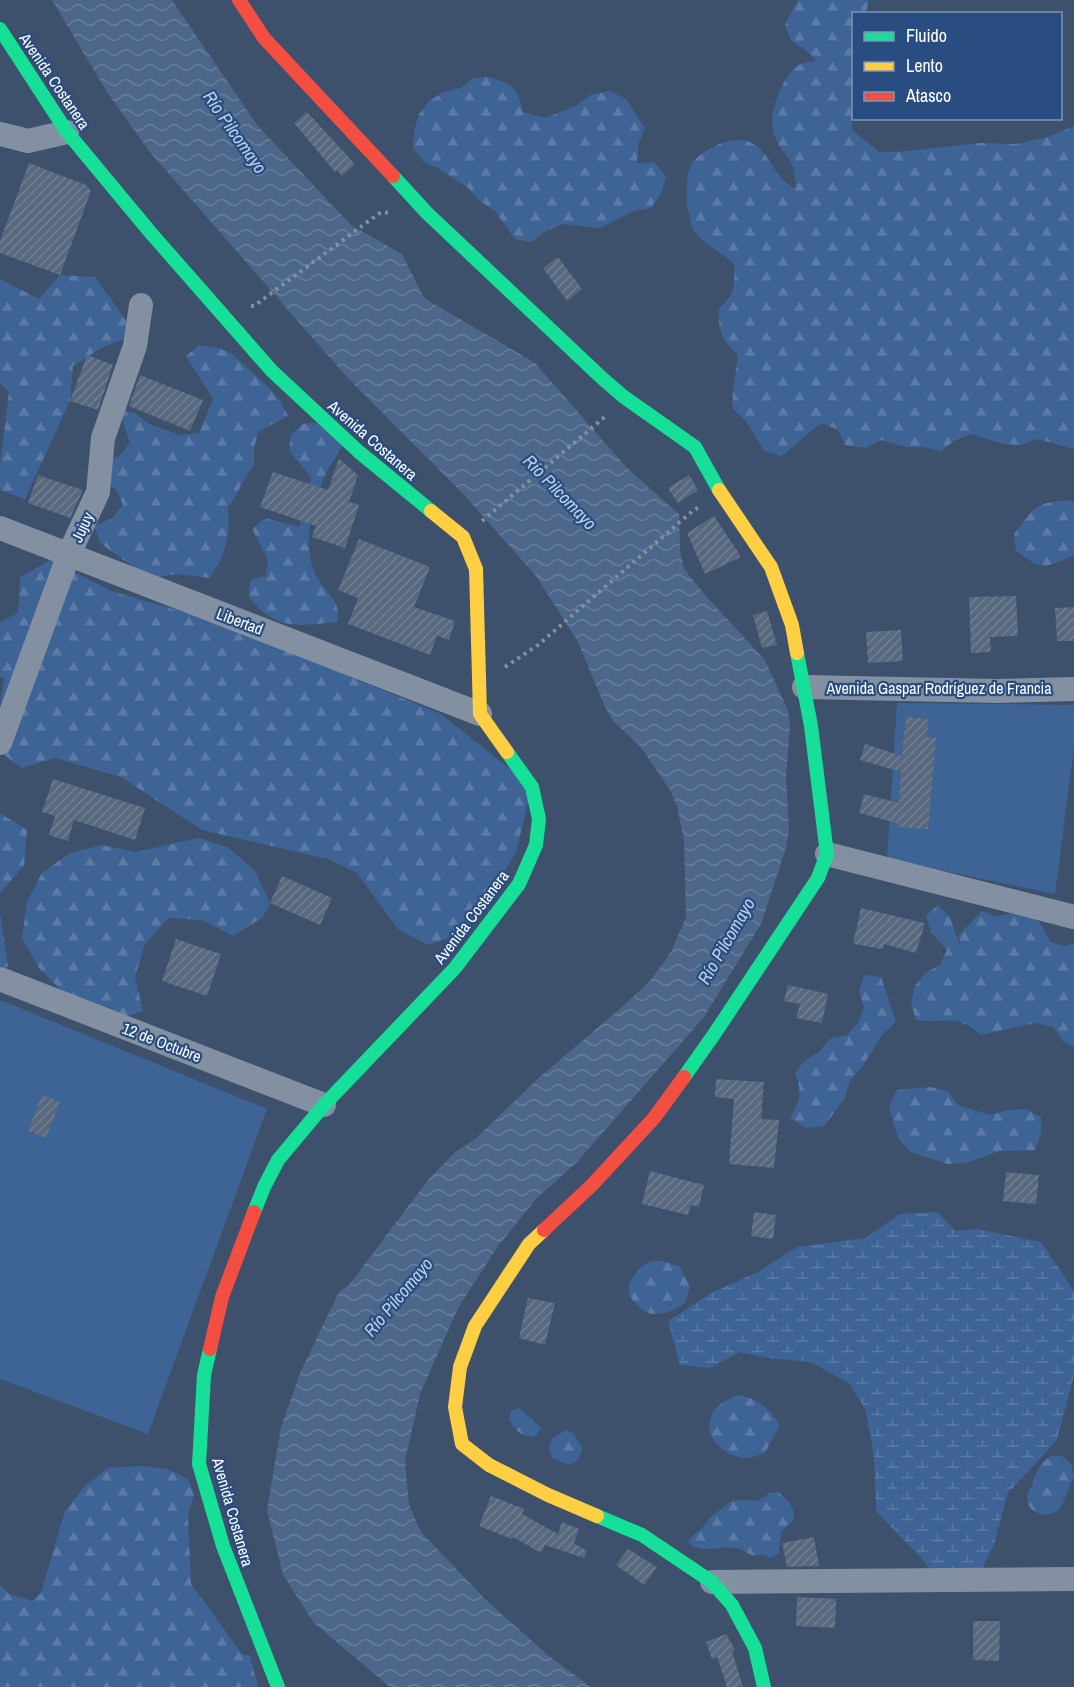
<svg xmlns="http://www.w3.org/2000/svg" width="1074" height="1687" viewBox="0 0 1074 1687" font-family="'Archivo Narrow',sans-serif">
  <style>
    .grass { fill: #3e6496 }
    .forest { fill: url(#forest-firs) }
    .wetland { fill: url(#wetland-marsh) }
    .water { fill: url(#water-waves) }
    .building { fill: url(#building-hatch) }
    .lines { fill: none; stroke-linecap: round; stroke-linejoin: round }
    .path { stroke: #8290a2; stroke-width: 4; stroke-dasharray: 3 4.5; stroke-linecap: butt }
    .street { stroke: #8290a2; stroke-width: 24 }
    .fast { stroke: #16e098; stroke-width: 14 }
    .slow { stroke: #ffcf43; stroke-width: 14 }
    .jam { stroke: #f24e42; stroke-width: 14 }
    .labels { text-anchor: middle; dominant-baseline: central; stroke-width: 4.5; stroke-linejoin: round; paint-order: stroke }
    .street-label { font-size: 16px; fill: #fff; stroke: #294d80 }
    .water-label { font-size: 18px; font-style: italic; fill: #bcd1ed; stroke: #294d80 }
  </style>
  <defs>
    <pattern id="forest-firs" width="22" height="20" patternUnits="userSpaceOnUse" patternTransform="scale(1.5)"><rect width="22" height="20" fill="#3e6496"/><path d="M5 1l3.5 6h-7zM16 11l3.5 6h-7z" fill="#5b7ba6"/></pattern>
    <pattern id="wetland-marsh" width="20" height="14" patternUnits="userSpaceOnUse" patternTransform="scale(1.5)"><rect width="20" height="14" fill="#3e6496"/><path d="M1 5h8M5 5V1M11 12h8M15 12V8" fill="none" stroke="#5b7ba6"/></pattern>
    <pattern id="water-waves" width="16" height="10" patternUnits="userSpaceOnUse" patternTransform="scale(1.5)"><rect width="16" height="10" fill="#4d678a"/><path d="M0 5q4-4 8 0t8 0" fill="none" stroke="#687e9c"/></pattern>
    <pattern id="building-hatch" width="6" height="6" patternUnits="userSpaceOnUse" patternTransform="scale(1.5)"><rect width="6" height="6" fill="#58687e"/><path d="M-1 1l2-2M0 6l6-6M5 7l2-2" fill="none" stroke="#717f91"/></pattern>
  </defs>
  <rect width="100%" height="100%" fill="#3d506c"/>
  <path class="grass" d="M 897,703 L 1074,705 L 1074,747 L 1055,894 L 887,859 Z
    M 0,1000 L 267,1109 L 148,1434 L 0,1379 Z"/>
  <path class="forest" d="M 798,0 L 869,0 L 866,13 L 854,14 L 852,130 L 879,152 L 896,152 L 980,143 L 1016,144 L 1048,137 L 1074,126 L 1074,449 L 1037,439 L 1021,445 L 1004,444 L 971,434 L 954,441 L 941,451 L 923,447 L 906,447 L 881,440 L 865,448 L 845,445 L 838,430 L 822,423 C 807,433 796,446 781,456 L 764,451 L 746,421 L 733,409 C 731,391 736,374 738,355 C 722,340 718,332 719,309 C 735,294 735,287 734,264 C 722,252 704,245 695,232 C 686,219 683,174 693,162 C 703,150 727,138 743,140 C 761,143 768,160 778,174 C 782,180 789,185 795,189 C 798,156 780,157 773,131 C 768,113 783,74 799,65 C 804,62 812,62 817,61 L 805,50 L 791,40 L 785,25 Z
    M 489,77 C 512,84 518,88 523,112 L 545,118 L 578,105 L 590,95 L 610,91 L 626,99 L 645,128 L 638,145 L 637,163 L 654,162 L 666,176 L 661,193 L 651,208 L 634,211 L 600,228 L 563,224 L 546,231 L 531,242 L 515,239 L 495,211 L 480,201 L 468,188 L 439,169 L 424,162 L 413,148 L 414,131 L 419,114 L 429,101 L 444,92 L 461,88 L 473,78 Z
    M 60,275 L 95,277 L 136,334 L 103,347 L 73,366 L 70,401 L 25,499 L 0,490 L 0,465 L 9,392 L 0,383 L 0,279 L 39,299 Z
    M 199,345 L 215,347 L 231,353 L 269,388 L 280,400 L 288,416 L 258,432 L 254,449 L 254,465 C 242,480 239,493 228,508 C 231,537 225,554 210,578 L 176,574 L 160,577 L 144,574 L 101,544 L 94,526 L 111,519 L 123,505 L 116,490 L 102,479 L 102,462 L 119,456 L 130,443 L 119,410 L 135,413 L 149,424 L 180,435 L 199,433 L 213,399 L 186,356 Z
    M 320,422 L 343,445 C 319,478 296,538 317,577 C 322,587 331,594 336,604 C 338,609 338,617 338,622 C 299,625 277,632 249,597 L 250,580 L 266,576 L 268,560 L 252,529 L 265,518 L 299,527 L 305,510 L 311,477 L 289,451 L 291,435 L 303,424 Z
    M 1068,500 L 1074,502 L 1074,555 C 1045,568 1043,571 1016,551 L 1014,534 C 1034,508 1034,503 1068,500 Z
    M 51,560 L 111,591 L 284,641 L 348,676 L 441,714 L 532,787 L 516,852 L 483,910 L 461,933 L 428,945 L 398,929 L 357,873 L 328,859 L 202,830 L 121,777 L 55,758 L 22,768 L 0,752 L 0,706 L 4,679 L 0,676 L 0,622 L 18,613 L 20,577 Z
    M 0,813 L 27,830 L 24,866 L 0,893 Z
    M 199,838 L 229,848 L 255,871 L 270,903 L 263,917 L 233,936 L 202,920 L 168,918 L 145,944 L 135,977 L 143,1011 L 128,1016 L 93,1009 L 63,992 L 39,968 L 22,938 L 27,902 L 42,873 L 70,853 L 102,845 L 135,852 Z
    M 938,905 L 950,917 L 960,946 L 959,935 L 982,911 L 996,917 C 1025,908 1039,914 1050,942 L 1066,946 L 1074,943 L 1074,1047 L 1064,1042 L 1053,1027 L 1035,1023 L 981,1035 C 957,1013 946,1024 916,1020 L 911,1003 L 915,986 L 925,973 L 940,965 L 947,950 L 931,932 L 926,916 Z
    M 0,913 L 8,966 L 0,972 Z
    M 864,975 L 881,977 L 896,1022 L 883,1034 L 862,1067 L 850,1080 L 845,1098 L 824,1126 L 807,1128 L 790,1118 C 800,1099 803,1094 795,1073 L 805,1060 L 819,1052 L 830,1039 L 847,1035 L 858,1023 L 864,1008 L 859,991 Z
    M 930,1087 L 947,1091 L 958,1105 L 990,1115 L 1009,1110 L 1026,1109 L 1041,1117 L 1041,1133 L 1035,1150 L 999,1151 L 966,1163 L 948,1164 L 910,1152 L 898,1138 L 889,1107 L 897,1090 Z
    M 654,1261 L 663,1261 L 680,1267 L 690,1287 L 685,1303 C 677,1309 664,1315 653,1314 C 645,1314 631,1301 629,1293 C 627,1286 631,1280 635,1275 C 640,1267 644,1263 654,1261 Z
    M 738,1395 C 760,1400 767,1406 780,1425 L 765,1453 C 759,1454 753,1458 747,1458 C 725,1457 701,1438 712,1414 C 717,1404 728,1399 738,1395 Z
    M 519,1408 L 541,1428 L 536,1436 C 522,1438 516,1431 509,1420 L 511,1411 Z
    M 566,1430 L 574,1434 L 583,1450 L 576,1462 L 568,1465 L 551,1457 L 549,1448 L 551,1439 Z
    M 1052,1456 L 1061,1456 L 1071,1463 L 1074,1477 C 1068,1486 1065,1503 1058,1510 C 1047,1520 1027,1513 1027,1498 C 1027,1493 1030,1489 1032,1485 C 1037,1472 1038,1463 1052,1456 Z
    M 139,1466 L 167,1469 L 188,1479 L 194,1494 L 188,1515 L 191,1584 L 242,1654 L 250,1656 L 258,1687 L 0,1687 L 0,1585 L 9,1594 L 32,1601 L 41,1593 L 65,1511 L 85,1486 L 108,1468 Z
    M 778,1492 C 788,1501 795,1506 794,1520 L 781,1532 L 779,1553 L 771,1558 L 763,1554 L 754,1556 C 748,1554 742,1549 736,1548 C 717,1544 704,1556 688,1542 C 694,1532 705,1529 709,1518 C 718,1513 724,1504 733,1501 C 749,1496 754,1508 769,1493 Z"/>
  <path class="wetland" d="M 937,1212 L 956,1231 L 977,1229 L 1041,1242 L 1074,1291 L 1074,1375 L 1057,1440 L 1008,1493 L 994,1545 L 977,1579 L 945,1590 L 922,1559 L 876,1511 L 874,1457 L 866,1411 L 850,1384 L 811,1362 L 767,1358 L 739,1352 L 710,1368 L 680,1365 L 668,1321 L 711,1293 L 758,1272 L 797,1247 L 865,1238 L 900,1214 Z"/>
  <path class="water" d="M 52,0 L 172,0 L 257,125 L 351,225 L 402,254 L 424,298 L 535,363 L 627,468 L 679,514 L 680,551 L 684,569 L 706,596 L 765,660 L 787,708 L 790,724 L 786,777 L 789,830 L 786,848 L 761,924 L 704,1017 L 577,1162 L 536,1199 L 498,1246 L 458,1308 L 420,1394 L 405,1461 L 409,1505 L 421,1532 L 487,1601 L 549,1656 L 591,1687 L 390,1687 L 314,1623 L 283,1575 L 267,1510 L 281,1427 L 300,1373 L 339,1292 L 349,1285 L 428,1180 L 455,1152 L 474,1140 L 541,1076 L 623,1006 L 650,981 L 671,952 L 686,917 L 684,840 L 677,806 L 670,790 L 640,746 L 614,722 L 605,707 L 578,642 L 536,576 L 465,496 L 344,374 L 149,151 L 107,92 Z"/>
  <path class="building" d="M 307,112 L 355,164 L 342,176 L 337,170 L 335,172 L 294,123 Z
    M 29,163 L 86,185 L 91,191 L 60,275 L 0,253 L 0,241 Z
    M 558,257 L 582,289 L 567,301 L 543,268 Z
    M 87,355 L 113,365 L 98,410 L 70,401 Z
    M 140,375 L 203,400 L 190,431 L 129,406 Z
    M 339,459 L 358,475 L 349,502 L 359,505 L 345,548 L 312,537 L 316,526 L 260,507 L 273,472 L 328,490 Z
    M 38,475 L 83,490 L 70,518 L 28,503 Z
    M 689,475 L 698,490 L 678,503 L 668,488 Z
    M 714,516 L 740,555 L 739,558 L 705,574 L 687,533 Z
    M 359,539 L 430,567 L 414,607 L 455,621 L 449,640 L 437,636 L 430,655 L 348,624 L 358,598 L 338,590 Z
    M 1016,596 L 1018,636 L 990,637 L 991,652 L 971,653 L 969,597 Z
    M 1074,607 L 1074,641 L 1057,641 L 1055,608 Z
    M 767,611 L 777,645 L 762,648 L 753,615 Z
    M 901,630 L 903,661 L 868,663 L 866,632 Z
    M 906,717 L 928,719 L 927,737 L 936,738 L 928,829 L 897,827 L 897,823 L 859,813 L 864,794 L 899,803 L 901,772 L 860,760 L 865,744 L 902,756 Z
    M 53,779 L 145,808 L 135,840 L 74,820 L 68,841 L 49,835 L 55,816 L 42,812 Z
    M 282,876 L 332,898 L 320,925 L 270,903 Z
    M 861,908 L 925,923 L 916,953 L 884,944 L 883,949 L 853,944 Z
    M 176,939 L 221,954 L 207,996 L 162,981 Z
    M 788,985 L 828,994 L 822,1023 L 796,1018 L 800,1004 L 784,1001 Z
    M 716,1079 L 764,1082 L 761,1119 L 779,1120 L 774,1168 L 729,1164 L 734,1099 L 715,1097 Z
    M 42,1095 L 60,1102 L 46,1138 L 28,1131 Z
    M 650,1171 L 704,1185 L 699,1207 L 691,1205 L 688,1215 L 642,1204 Z
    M 1006,1172 L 1039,1175 L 1036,1204 L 1003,1201 Z
    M 754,1212 L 776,1215 L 773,1239 L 751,1236 Z
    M 528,1298 L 555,1303 L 545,1345 L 519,1338 Z
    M 491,1496 L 524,1509 L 522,1514 L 558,1534 L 562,1522 L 579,1529 L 574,1543 L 587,1551 L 584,1558 L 545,1545 L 541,1553 L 513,1537 L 512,1539 L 479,1526 Z
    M 814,1537 L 819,1566 L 787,1567 L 782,1543 Z
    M 628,1549 L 657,1567 L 644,1585 L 616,1565 Z
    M 797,1597 L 836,1599 L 835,1628 L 796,1626 Z
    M 973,1621 L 1000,1621 L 999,1661 L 973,1660 Z
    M 726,1634 L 735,1650 L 732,1651 L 743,1687 L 727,1687 L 717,1657 L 712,1659 L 706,1642 Z"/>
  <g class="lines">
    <path class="path" d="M 251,306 L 254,306 L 381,212 L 390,213
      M 482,521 L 607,415
      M 505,667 L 538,645 L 689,514 L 700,506"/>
    <path class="street" d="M 0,134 L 28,141 L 67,132
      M 0,528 L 480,714
      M 804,687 L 998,691 L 1074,689
      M 0,743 L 69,554 L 98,492 L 103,438 L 135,346 L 141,305
      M 827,854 L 1074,917
      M 0,979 L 324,1105
      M 712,1582 L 1074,1579"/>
    <path class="fast" d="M 0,29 L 67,132 L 150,232 L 272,371 L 359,452 L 431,511
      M 393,176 L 427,213 L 603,379 L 624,397 L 695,447 L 719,490
      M 684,1077 L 715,1033 L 818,878 L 827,854 L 811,726 L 797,653
      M 254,1212 L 264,1187 L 278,1160 L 324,1105 L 455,968 L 519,884 L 536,845 L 539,819 L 532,787 L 507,752
      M 210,1349 L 204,1375 L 199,1464 L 223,1546 L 278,1687
      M 597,1516 L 642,1535 L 712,1582 L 732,1605 L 755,1648 L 764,1687"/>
    <path class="slow" d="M 719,490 L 771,567 L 792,625 L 797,653
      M 431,511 L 463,537 L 476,569 L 480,714 L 507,752
      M 544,1230 L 529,1244 L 475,1326 L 460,1367 L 455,1407 L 462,1444 L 489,1465 L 548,1495 L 597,1516"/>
    <path class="jam" d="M 239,0 L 264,38 L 393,176
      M 544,1230 L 592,1185 L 654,1118 L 684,1077
      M 210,1349 L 222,1297 L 254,1212"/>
  </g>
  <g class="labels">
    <g class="street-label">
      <text transform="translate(55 81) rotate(56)">Avenida Costanera</text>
      <text transform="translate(373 440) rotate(41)">Avenida Costanera</text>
      <text transform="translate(82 527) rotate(-65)">Jujuy</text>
      <text transform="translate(240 621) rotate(21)">Libertad</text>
      <text x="939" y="688">Avenida Gaspar Rodríguez de Francia</text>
      <text transform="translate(471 917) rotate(-53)">Avenida Costanera</text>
      <text transform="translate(162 1042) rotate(21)">12 de Octubre</text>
      <text transform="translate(233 1512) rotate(74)">Avenida Costanera</text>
    </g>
    <g class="water-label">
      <text transform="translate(235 132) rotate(55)">Río Pilcomayo</text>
      <text transform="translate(560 492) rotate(46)">Río Pilcomayo</text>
      <text transform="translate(726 941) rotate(-60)">Río Pilcomayo</text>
      <text transform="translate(398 1297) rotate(-50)">Río Pilcomayo</text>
    </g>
  </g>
  <rect x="852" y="12" width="210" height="108" fill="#294d80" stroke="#7f94b3" stroke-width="1.5"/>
  <rect x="864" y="32" width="30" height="9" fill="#16e098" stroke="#7f94b3" stroke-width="1.5"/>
  <text x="906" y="42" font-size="18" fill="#ffffff">Fluido</text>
  <rect x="864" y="62" width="30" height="9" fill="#ffcf43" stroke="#7f94b3" stroke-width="1.5"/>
  <text x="906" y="72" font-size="18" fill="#ffffff">Lento</text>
  <rect x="864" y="92" width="30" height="9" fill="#f24e42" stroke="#7f94b3" stroke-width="1.5"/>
  <text x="906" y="102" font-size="18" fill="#ffffff">Atasco</text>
</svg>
